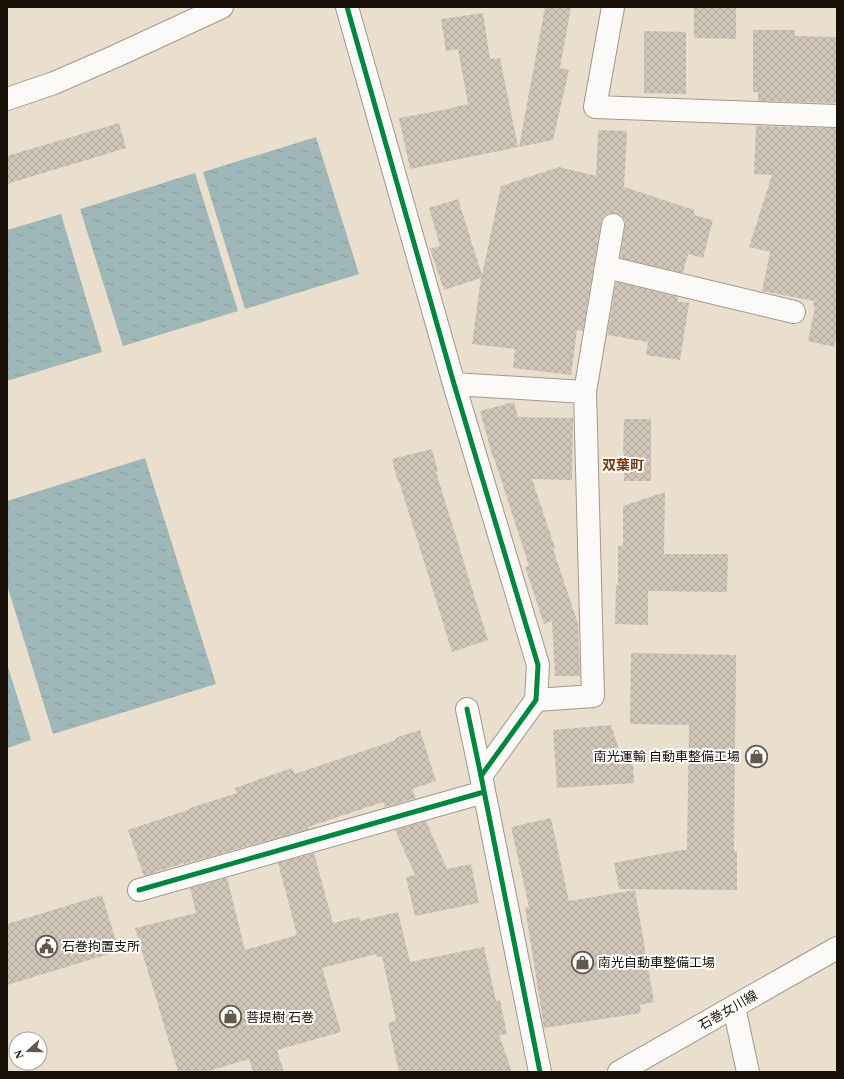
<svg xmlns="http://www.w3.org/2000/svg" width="844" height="1079" viewBox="0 0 844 1079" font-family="'Times New Roman','Noto Sans JP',serif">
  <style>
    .water { fill: url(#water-ripples) }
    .building { fill: url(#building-cross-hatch) }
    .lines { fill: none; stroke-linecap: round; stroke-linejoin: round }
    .minor-casing { stroke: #a1988b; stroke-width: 24 }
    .major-casing { stroke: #a1988b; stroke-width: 24 }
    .minor { stroke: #fcfaf8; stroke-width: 22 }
    .major { stroke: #fcfaf8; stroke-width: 22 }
    .cycleway-casing { stroke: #fff; stroke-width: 8 }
    .cycleway { stroke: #00873e; stroke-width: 5 }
    .labels { text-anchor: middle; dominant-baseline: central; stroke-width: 4; stroke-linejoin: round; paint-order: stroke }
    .poi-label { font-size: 13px; fill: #181006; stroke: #fff; text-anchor: start }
    .street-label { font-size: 13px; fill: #181006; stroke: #fff }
    .neighbourhood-label { font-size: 14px; font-weight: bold; fill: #753a08; stroke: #fff }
  </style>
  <defs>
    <pattern id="water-ripples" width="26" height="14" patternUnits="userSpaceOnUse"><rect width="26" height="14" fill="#9fb7b9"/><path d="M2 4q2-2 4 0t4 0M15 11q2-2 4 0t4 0" fill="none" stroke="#889c9e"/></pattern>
    <pattern id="building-cross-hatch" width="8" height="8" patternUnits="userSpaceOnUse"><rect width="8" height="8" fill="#d0c5b9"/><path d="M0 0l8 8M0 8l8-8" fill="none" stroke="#b2a89e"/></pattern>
  </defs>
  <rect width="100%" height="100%" fill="#eadecd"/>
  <path class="water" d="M 316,137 L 359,274 L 245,309 L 203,172 Z
    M 195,173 L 238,311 L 123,346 L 80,209 Z
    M 61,214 L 102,352 L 7,381 L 7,230 Z
    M 145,458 L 216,684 L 53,734 L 7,585 L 7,501 Z
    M 7,664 L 31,740 L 7,748 Z"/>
  <path class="building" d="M 545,7 L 571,7 L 560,68 L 569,70 L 553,140 L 519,147 Z
    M 694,7 L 736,7 L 736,39 L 694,38 Z
    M 483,13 L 490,59 L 500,58 L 518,147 L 410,169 L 399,118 L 454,108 L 454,107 L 468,104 L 458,49 L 446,51 L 441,19 Z
    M 753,30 L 795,30 L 795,36 L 837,37 L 837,103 L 758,101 L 758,92 L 753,92 Z
    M 644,31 L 686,32 L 686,94 L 644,93 Z
    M 119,123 L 126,148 L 7,184 L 7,156 Z
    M 756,126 L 837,128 L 837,334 L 834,347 L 808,341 L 815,307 L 813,306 L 814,301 L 762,291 L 770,252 L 749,247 L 772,175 L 754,174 Z
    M 598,130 L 627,131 L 624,187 L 694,210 L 694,215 L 713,220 L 703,258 L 688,254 L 683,273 L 620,258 L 625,227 L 625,221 L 621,215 L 615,213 L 608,213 L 603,217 L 601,223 L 583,331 L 577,330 L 571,375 L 513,368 L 515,349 L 472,344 L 481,278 L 444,290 L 430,249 L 440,246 L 429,208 L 458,199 L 482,275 L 501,186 L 559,167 L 596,176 Z
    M 616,282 L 678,297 L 677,301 L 689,303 L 680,360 L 646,355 L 648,342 L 607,335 Z
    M 514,402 L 518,417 L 573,418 L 572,480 L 532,479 L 555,548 L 553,549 L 578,624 L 580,676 L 555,676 L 552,621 L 544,624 L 525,567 L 529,566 L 494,458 L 493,458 L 480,411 Z
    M 624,419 L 651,419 L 651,481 L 624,481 L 624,454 L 623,454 Z
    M 432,449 L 438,472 L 436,472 L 488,640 L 452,652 L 399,481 L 398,482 L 392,459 Z
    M 665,492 L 664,554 L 728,554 L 727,592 L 648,591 L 648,625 L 615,624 L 616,585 L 618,585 L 618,546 L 623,546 L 623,506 Z
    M 631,653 L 736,655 L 734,851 L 737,851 L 737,890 L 619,889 L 614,863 L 681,850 L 687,850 L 689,725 L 630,724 Z
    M 611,725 L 620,753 L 632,751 L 634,783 L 557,788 L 553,730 Z
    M 420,730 L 436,781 L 412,789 L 416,798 L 385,807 L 383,802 L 308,827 L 308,829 L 184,864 L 184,863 L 144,876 L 128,830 L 191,809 L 190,808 L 237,793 L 235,788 L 260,779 L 292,768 L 295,774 L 396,740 L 395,738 Z
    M 551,818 L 569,901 L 635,890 L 654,1002 L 640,1005 L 641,1013 L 544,1028 L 525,907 L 529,907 L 511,827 Z
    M 426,821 L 447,869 L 471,864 L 479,903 L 415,916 L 406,877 L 415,875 L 395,830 Z
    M 314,853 L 333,923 L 359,917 L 360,921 L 398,912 L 410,962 L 484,947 L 496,1001 L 500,1000 L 507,1034 L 499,1035 L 512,1072 L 399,1072 L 388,1023 L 396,1021 L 382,956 L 377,957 L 376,954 L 322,968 L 341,1032 L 277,1050 L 284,1072 L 253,1072 L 249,1059 L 205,1072 L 178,1072 L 135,928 L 196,913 L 190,888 L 227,878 L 245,950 L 297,935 L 278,863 Z
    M 102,895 L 119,951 L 7,985 L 7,924 Z"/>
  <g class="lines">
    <defs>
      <path id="minor" d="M 347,7 L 454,384 L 538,665 L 536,700 L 481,776
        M 613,7 L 595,107 L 837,116
        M 7,99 L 54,83 L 116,56 L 222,7
        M 606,267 L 794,312
        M 454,384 L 585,392
        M 536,700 L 593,696 L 585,392 L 613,225
        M 467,709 L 481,776 L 540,1072
        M 139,890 L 484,792
        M 734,1007 L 748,1072"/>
      <path id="major" d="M 619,1072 L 837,948"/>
    </defs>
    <use href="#minor" class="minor-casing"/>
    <use href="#major" class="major-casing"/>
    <use href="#minor" class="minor"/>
    <use href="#major" class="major"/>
    <defs>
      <path id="cycleway" d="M 347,7 L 454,384 L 538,665 L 536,700 L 481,776
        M 467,709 L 481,776 L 540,1072
        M 139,890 L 484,792"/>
    </defs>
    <use href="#cycleway" class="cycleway-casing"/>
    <use href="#cycleway" class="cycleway"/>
  </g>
  <defs>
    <symbol id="shop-ring" viewBox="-11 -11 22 22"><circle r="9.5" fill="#fff" stroke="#62584c" stroke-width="1.5"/><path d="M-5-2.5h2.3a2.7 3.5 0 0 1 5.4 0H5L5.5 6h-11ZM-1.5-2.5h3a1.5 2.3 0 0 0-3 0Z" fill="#62584c"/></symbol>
    <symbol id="civic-ring" viewBox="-11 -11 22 22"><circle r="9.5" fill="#fff" stroke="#62584c" stroke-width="1.5"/><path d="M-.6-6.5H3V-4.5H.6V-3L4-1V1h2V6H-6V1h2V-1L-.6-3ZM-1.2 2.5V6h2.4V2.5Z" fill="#62584c"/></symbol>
  </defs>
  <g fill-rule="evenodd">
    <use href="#shop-ring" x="744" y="744" width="25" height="25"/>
    <use href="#civic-ring" x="34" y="934" width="25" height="25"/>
    <use href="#shop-ring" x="570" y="950" width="25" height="25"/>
    <use href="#shop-ring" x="218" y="1004" width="25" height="25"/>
  </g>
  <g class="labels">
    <g class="poi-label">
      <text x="740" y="756" text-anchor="end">南光運輸 自動車整備工場</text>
      <text x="62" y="946">石巻拘置支所</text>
      <text x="598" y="962">南光自動車整備工場</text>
      <text x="246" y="1017">菩提樹 石巻</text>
    </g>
    <g class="street-label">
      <text transform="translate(728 1010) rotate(-30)">石巻女川線</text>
    </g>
    <g class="neighbourhood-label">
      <text x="623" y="465">双葉町</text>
    </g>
  </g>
  <rect width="844" height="1079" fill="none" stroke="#181006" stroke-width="16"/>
  <g transform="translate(28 1051) rotate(249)"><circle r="19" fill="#ffffff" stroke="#a39f9b"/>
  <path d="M0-3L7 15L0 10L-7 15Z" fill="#62584c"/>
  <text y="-6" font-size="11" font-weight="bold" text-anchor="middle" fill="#181006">N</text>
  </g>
</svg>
